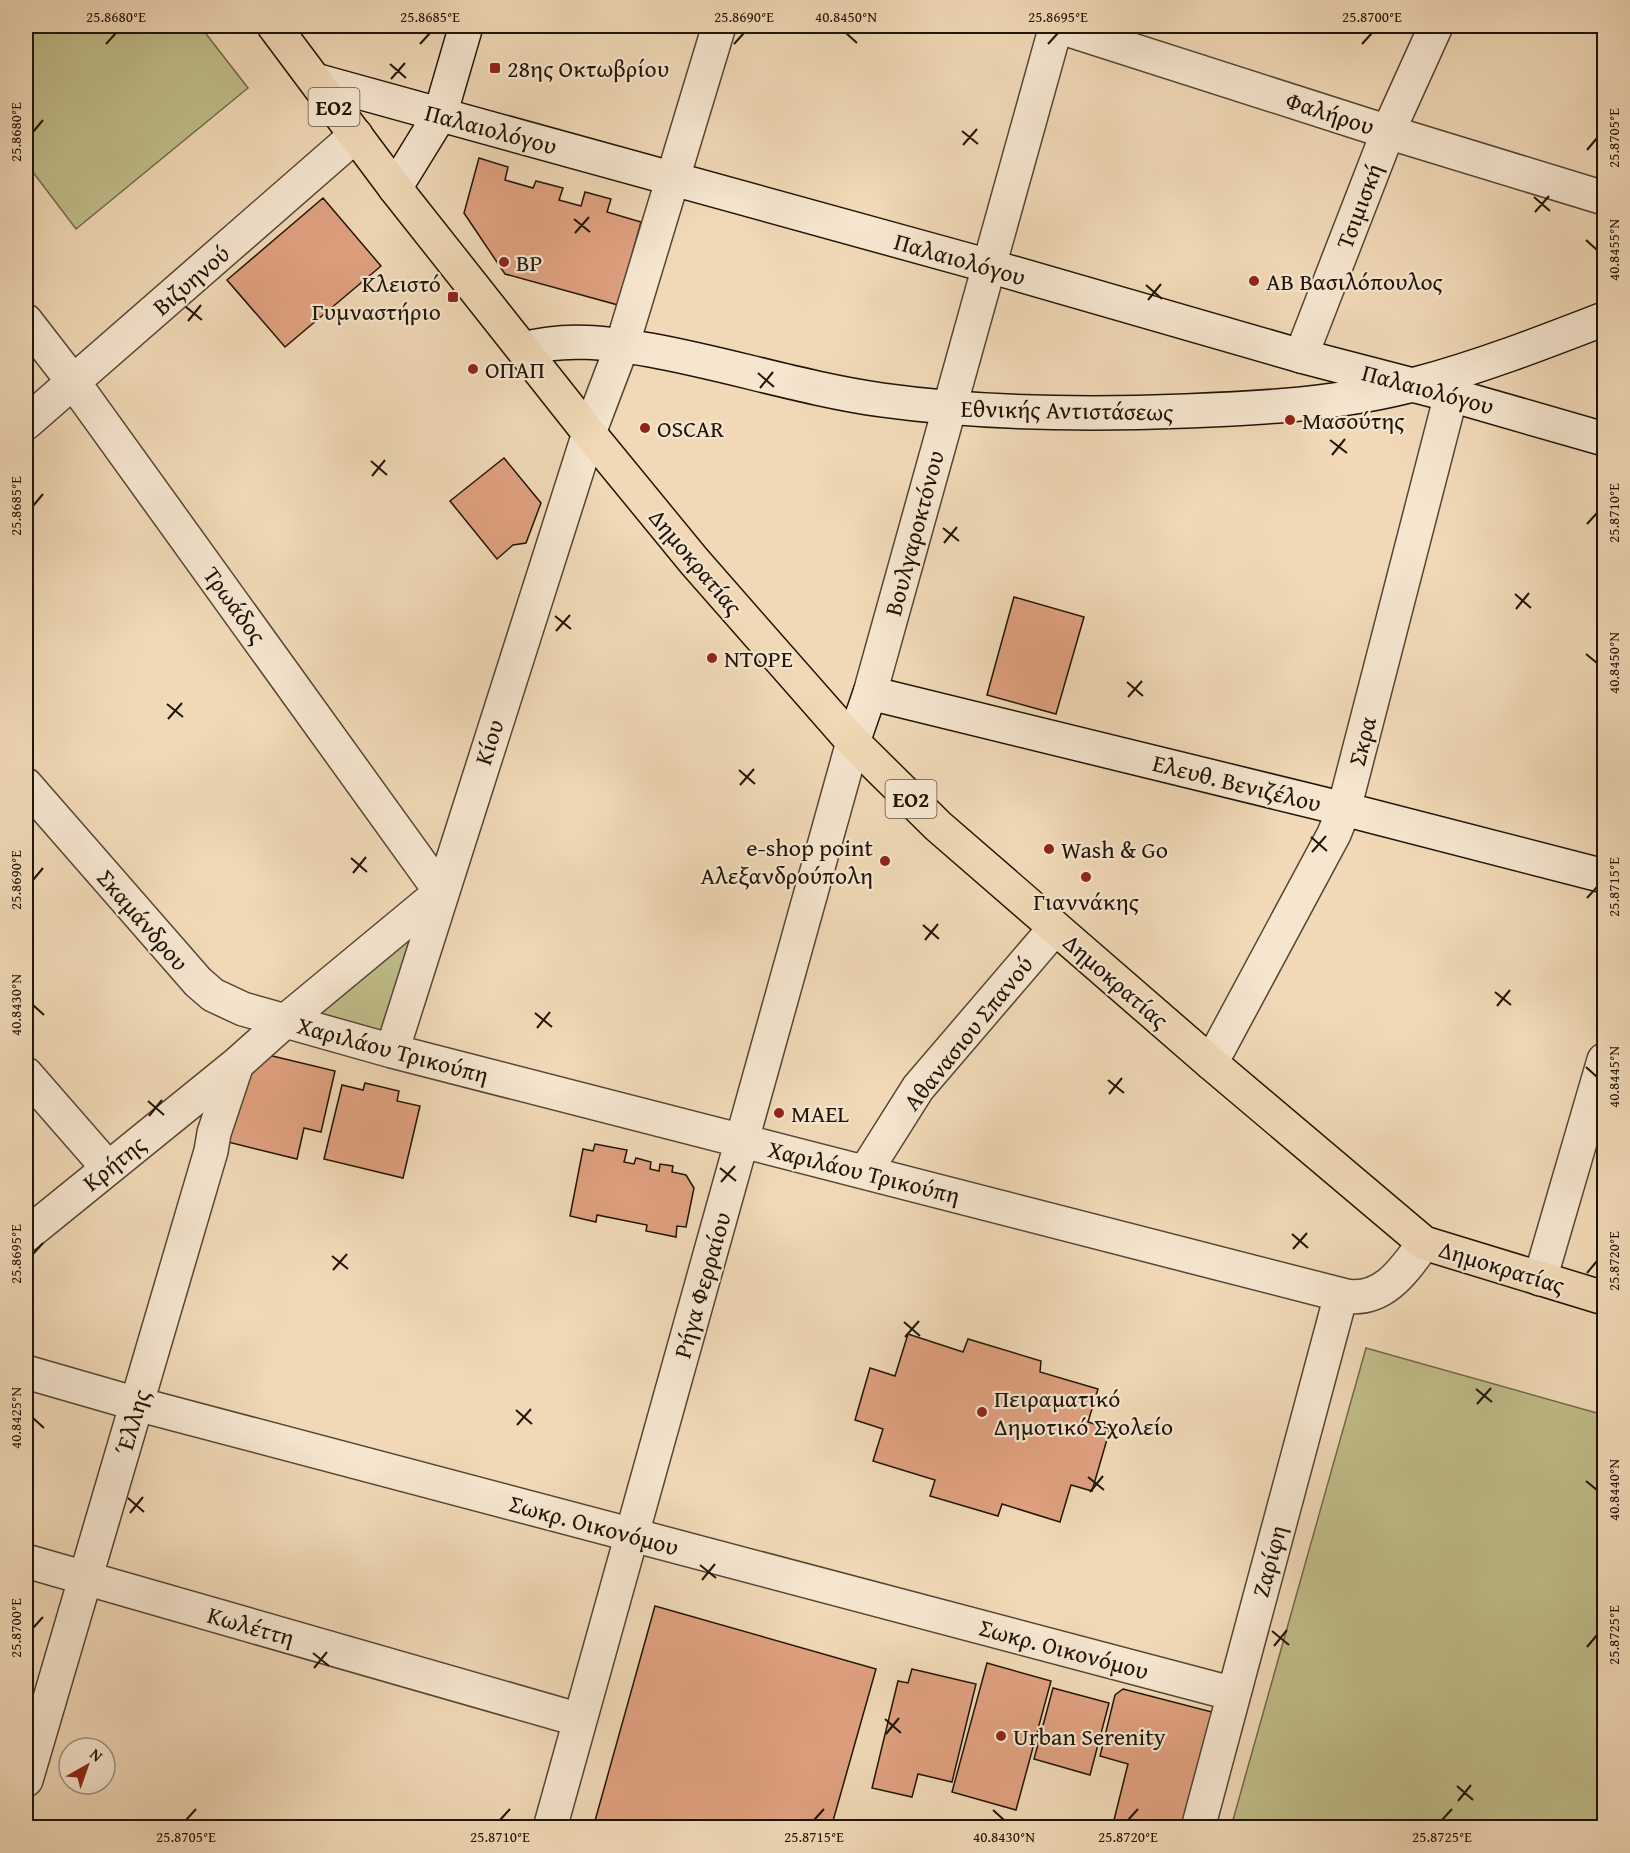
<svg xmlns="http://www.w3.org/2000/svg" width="1630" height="1853" viewBox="0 0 1630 1853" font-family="'Gentium Book Plus',serif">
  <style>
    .green { fill: #c0be8a; stroke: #706a48; stroke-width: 1.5 }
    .building { fill: #e0a180; stroke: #201507; stroke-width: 1.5 }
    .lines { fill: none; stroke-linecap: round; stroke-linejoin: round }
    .street-casing { stroke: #544633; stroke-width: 36 }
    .secondary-casing { stroke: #201507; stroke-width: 36 }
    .primary-casing { stroke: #201507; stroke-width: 36 }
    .street { stroke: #f6e6d0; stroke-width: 33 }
    .secondary { stroke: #f6e6d0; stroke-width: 33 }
    .primary { stroke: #f1d9b7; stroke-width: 33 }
    .ticks { fill: none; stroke: #201507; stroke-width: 2 }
    .poi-dot { fill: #8f2418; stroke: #f6e6d0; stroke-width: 2 }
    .labels { text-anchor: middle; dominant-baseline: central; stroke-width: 4.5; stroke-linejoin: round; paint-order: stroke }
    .shield { fill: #f6e6d0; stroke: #605443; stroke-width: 1.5 }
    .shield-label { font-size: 22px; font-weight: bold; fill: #201507 }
    .poi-label { font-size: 24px; fill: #201507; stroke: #f6e6d0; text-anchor: start }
    .street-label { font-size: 24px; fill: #201507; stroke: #f6e6d0 }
    .neatline { fill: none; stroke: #201507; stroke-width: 2 }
    .ticks-label { font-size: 15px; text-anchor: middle; fill: #201507 }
  </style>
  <rect width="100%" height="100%" fill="#f1d9b7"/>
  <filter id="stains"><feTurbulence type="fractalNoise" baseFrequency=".00333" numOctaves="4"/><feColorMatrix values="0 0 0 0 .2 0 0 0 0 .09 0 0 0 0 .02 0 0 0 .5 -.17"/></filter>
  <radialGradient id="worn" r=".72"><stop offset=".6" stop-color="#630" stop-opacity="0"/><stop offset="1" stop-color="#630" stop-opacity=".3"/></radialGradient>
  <path class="green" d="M 26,26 L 200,26 L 248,88 L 76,229 L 26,163 Z
    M 417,925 L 385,1039 L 310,1015 Z
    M 1366,1348 L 1604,1415 L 1604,1827 L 1231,1827 Z"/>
  <path class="building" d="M 479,158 L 508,167 L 505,180 L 533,188 L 536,181 L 563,188 L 559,200 L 581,206 L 585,192 L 611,199 L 607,212 L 641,222 L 618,305 L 505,274 L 464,213 Z
    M 323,198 L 381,266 L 285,347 L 227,280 Z
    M 504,458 L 541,503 L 526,543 L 513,545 L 497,559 L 450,501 Z
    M 1014,597 L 1084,617 L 1056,714 L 987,695 Z
    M 260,1053 L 335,1071 L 321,1132 L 304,1128 L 297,1159 L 228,1142 L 247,1067 Z
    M 365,1083 L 399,1091 L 397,1101 L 420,1106 L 403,1178 L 324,1159 L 342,1085 L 363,1090 Z
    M 595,1144 L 627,1150 L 624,1162 L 634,1164 L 636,1158 L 651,1162 L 650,1169 L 659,1171 L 660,1164 L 673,1166 L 672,1172 L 686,1175 L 694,1188 L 686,1227 L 677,1226 L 676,1237 L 646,1231 L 647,1225 L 597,1215 L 596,1222 L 570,1216 L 583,1149 L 593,1151 Z
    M 908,1334 L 963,1352 L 968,1339 L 1041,1361 L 1040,1372 L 1098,1389 L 1088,1422 L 1110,1429 L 1092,1491 L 1071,1485 L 1060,1522 L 1002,1504 L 998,1516 L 930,1496 L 935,1480 L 873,1461 L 883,1429 L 855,1420 L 870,1368 L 895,1376 Z
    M 655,1606 L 876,1669 L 831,1828 L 593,1828 Z
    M 987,1663 L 1051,1681 L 1016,1810 L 952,1792 Z
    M 912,1669 L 976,1684 L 952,1782 L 918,1774 L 912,1797 L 872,1788 L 898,1681 L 908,1683 Z
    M 1053,1688 L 1109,1703 L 1090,1775 L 1034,1759 Z
    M 1123,1689 L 1212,1712 L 1184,1828 L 1112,1828 L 1128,1764 L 1100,1756 L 1115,1695 Z"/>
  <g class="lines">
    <defs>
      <path id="street" d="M 1057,26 L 1388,132 L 1604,198
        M 26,321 L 74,383 L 441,892
        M 1301,356 L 1388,132 L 1436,26
        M 26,423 L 356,135
        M 870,693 L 1056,26
        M 26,785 L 198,982 L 213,995 L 243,1009 L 392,1051 L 1346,1296 C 1384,1302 1405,1269 1424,1243
        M 392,1051 L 589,433 L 622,346 L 719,26
        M 1211,1063 L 1334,834 L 1344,809 L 1451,395
        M 26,1074 L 108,1168
        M 865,1172 L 918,1088 L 1055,928
        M 26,1235 L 237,1064 L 284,1022 L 441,892
        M 1540,1279 L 1604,1060
        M 26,1372 L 137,1404 L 1234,1694
        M 26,1561 L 580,1720
        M 26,1780 L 211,1151 L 214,1133 L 237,1064
        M 550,1828 L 853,742
        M 1198,1828 L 1341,1295"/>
      <path id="secondary" d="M 315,80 L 989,266 L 1301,356 L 1451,395 L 1604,439
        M 395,188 L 440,115 L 466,26
        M 524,349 C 565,337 608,343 650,350 C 728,364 804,389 882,400 C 983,414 1084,415 1186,411 C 1263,408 1341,404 1416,384 C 1480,367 1542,343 1604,319
        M 853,742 L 870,693 L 1344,809 L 1604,876"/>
      <path id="primary" d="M 274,26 L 395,188 L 589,433 L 694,561 L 853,742 L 938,826 L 1211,1063 L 1424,1243 L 1604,1298"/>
    </defs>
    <use href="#street" class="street-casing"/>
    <use href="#secondary" class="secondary-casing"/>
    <use href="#primary" class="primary-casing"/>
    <use href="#street" class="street"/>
    <use href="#secondary" class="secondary"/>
    <use href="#primary" class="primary"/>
  </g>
  <path class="ticks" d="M 846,33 L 857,43M 106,44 L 116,33M 420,44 L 430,33M 734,44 L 744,33M 1048,44 L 1058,33M 1362,44 L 1372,33M 390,64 L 406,78M 391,79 L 405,63M 962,131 L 978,144M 33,132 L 43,120M 963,145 L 977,129M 1587,150 L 1597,138M 1534,197 L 1550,211M 1535,212 L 1549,196M 574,219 L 590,232M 575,233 L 589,217M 1586,240 L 1597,250M 1146,285 L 1162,299M 1148,300 L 1161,284M 186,307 L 202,320M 188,321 L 201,305M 758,373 L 774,387M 760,388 L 773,372M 1330,440 L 1347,453M 1332,455 L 1345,439M 371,461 L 387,475M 372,476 L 385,460M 33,506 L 43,494M 1587,524 L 1597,513M 943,528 L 959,541M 944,543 L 957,527M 1515,594 L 1531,608M 1516,609 L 1529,593M 555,616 L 571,629M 556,631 L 570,615M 1586,654 L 1597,663M 1127,682 L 1143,696M 1128,697 L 1142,681M 167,704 L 183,717M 168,719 L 182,703M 739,770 L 755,784M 740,785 L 754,769M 1311,837 L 1327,851M 1312,852 L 1326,836M 351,858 L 367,872M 353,873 L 366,857M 33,880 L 43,868M 1587,898 L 1597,887M 923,925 L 939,939M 925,940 L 938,924M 1495,992 L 1511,1005M 33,1005 L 44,1015M 1497,1006 L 1510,990M 535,1013 L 552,1027M 537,1028 L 550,1012M 1586,1067 L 1597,1077M 1108,1080 L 1124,1093M 1109,1094 L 1122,1078M 148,1101 L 164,1115M 149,1116 L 162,1100M 720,1168 L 736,1181M 721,1182 L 735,1166M 1292,1234 L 1308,1248M 1293,1249 L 1307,1233M 33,1254 L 43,1243M 332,1256 L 348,1269M 333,1270 L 347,1254M 1587,1273 L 1597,1261M 904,1322 L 920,1336M 905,1337 L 919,1321M 1476,1389 L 1492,1402M 1477,1404 L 1491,1388M 516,1410 L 532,1424M 33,1418 L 44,1428M 517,1425 L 531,1409M 1088,1477 L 1104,1490M 1586,1481 L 1597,1490M 1090,1492 L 1103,1476M 128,1498 L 144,1512M 130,1513 L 143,1497M 700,1565 L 716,1578M 702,1580 L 715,1564M 33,1628 L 43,1617M 1272,1631 L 1289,1645M 1274,1646 L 1287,1630M 1587,1647 L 1597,1635M 313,1653 L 329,1666M 314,1668 L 327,1652M 885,1719 L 901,1733M 886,1734 L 899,1718M 1457,1786 L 1473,1800M 1458,1801 L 1471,1785M 993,1810 L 1004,1820M 186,1820 L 196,1809M 500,1820 L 510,1809M 814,1820 L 824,1809M 1128,1820 L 1138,1809M 1442,1820 L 1452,1809"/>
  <g class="poi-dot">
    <rect x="489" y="62" width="12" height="12" rx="3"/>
    <circle cx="504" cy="262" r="6"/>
    <circle cx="1254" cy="281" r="6"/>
    <rect x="447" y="291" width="12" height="12" rx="3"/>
    <circle cx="473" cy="369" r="6"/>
    <circle cx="1290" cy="420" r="6"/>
    <circle cx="645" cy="428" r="6"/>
    <circle cx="712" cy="658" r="6"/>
    <circle cx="1049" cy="849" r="6"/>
    <circle cx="885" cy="861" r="6"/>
    <circle cx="1086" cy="877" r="6"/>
    <circle cx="779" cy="1113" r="6"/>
    <circle cx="982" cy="1412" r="6"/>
    <circle cx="1001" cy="1736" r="6"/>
  </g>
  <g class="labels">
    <g class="shield">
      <rect x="308.5" y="88" width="51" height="38" rx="4.5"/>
      <rect x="885.5" y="780" width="51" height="38" rx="4.5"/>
    </g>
    <g class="shield-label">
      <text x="334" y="107">ΕΟ2</text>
      <text x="911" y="799">ΕΟ2</text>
    </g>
    <g class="poi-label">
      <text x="507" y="68">28ης Οκτωβρίου</text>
      <text x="516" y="262">BP</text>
      <text x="1266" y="281">ΑΒ Βασιλόπουλος</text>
      <text x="441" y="283" text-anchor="end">Κλειστό<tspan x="441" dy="28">Γυμναστήριο</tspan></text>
      <text x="485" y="369">ΟΠΑΠ</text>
      <text x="1302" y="420">Μασούτης</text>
      <text x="657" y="428">OSCAR</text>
      <text x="724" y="658">ΝΤΟΡΕ</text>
      <text x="873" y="847" text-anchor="end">e-shop point<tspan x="873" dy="28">Αλεξανδρούπολη</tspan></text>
      <text x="1061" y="849">Wash &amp; Go</text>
      <text x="1086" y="901" text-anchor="middle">Γιαννάκης</text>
      <text x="791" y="1113">MAEL</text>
      <text x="994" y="1398">Πειραματικό<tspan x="994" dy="28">Δημοτικό Σχολείο</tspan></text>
      <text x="1013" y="1736">Urban Serenity</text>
    </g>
    <g class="street-label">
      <text transform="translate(1330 113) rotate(18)">Φαλήρου</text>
      <text transform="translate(491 129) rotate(15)">Παλαιολόγου</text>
      <text transform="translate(1359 206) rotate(-69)">Τσιμισκή</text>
      <text transform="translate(960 259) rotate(16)">Παλαιολόγου</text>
      <text transform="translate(191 280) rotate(-41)">Βιζυηνού</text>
      <text transform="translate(1428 389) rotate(15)">Παλαιολόγου</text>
      <text transform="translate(1067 410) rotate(1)">Εθνικής Αντιστάσεως</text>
      <text transform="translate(914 533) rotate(-75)">Βουλγαροκτόνου</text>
      <text transform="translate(696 562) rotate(50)">Δημοκρατίας</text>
      <text transform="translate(235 605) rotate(54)">Τρωάδος</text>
      <text transform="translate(1362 741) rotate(-76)">Σκρα</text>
      <text transform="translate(489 742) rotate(-72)">Κίου</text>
      <text transform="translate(1237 783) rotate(14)">Ελευθ. Βενιζέλου</text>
      <text transform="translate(143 920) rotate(49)">Σκαμάνδρου</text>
      <text transform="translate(1116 981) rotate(41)">Δημοκρατίας</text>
      <text transform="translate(968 1033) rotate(-51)">Αθανασιου Σπανού</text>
      <text transform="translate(393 1050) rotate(15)">Χαριλάου Τρικούπη</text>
      <text transform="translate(114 1163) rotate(-39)">Κρήτης</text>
      <text transform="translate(864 1172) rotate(14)">Χαριλάου Τρικούπη</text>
      <text transform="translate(1502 1267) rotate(17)">Δημοκρατίας</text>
      <text transform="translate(702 1285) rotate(-74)">Ρήγα Φερραίου</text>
      <text transform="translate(132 1422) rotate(-73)">Έλλης</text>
      <text transform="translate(594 1525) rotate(15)">Σωκρ. Οικονόμου</text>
      <text transform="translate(1269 1561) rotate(-75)">Ζαρίφη</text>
      <text transform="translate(251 1626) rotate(16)">Κωλέττη</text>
      <text transform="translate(1064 1649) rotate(15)">Σωκρ. Οικονόμου</text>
    </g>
  </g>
  <rect width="1630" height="1853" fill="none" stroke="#f1d9b7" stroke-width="66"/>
  <g transform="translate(87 1766) rotate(40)"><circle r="28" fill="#f6e6d0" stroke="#a09280" stroke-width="1.5"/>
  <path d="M0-4.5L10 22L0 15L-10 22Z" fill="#8f2418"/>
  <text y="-9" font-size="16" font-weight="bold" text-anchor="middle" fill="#201507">N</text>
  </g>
  <rect x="33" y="33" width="1564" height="1787" class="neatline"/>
  <g class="ticks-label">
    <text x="116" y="22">25.8680°E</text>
    <text x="430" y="22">25.8685°E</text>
    <text x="744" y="22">25.8690°E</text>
    <text x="846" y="22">40.8450°N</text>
    <text x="1058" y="22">25.8695°E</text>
    <text x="1372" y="22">25.8700°E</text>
    <text transform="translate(16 132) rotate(-90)" y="5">25.8680°E</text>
    <text transform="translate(1614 138) rotate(-90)" y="5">25.8705°E</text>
    <text transform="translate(1614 250) rotate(-90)" y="5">40.8455°N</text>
    <text transform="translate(16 506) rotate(-90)" y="5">25.8685°E</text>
    <text transform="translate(1614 513) rotate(-90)" y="5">25.8710°E</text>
    <text transform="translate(1614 663) rotate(-90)" y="5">40.8450°N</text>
    <text transform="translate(16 880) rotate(-90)" y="5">25.8690°E</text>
    <text transform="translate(1614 887) rotate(-90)" y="5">25.8715°E</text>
    <text transform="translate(16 1005) rotate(-90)" y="5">40.8430°N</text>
    <text transform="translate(1614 1077) rotate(-90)" y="5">40.8445°N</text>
    <text transform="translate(16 1254) rotate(-90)" y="5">25.8695°E</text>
    <text transform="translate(1614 1261) rotate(-90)" y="5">25.8720°E</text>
    <text transform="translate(16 1418) rotate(-90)" y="5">40.8425°N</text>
    <text transform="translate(1614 1490) rotate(-90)" y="5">40.8440°N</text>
    <text transform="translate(16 1628) rotate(-90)" y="5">25.8700°E</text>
    <text transform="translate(1614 1635) rotate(-90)" y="5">25.8725°E</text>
    <text x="186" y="1842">25.8705°E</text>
    <text x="500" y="1842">25.8710°E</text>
    <text x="814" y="1842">25.8715°E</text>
    <text x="1004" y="1842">40.8430°N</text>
    <text x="1128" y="1842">25.8720°E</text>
    <text x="1442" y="1842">25.8725°E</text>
  </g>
  <rect width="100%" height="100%" filter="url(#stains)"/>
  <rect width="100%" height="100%" fill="url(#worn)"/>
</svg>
